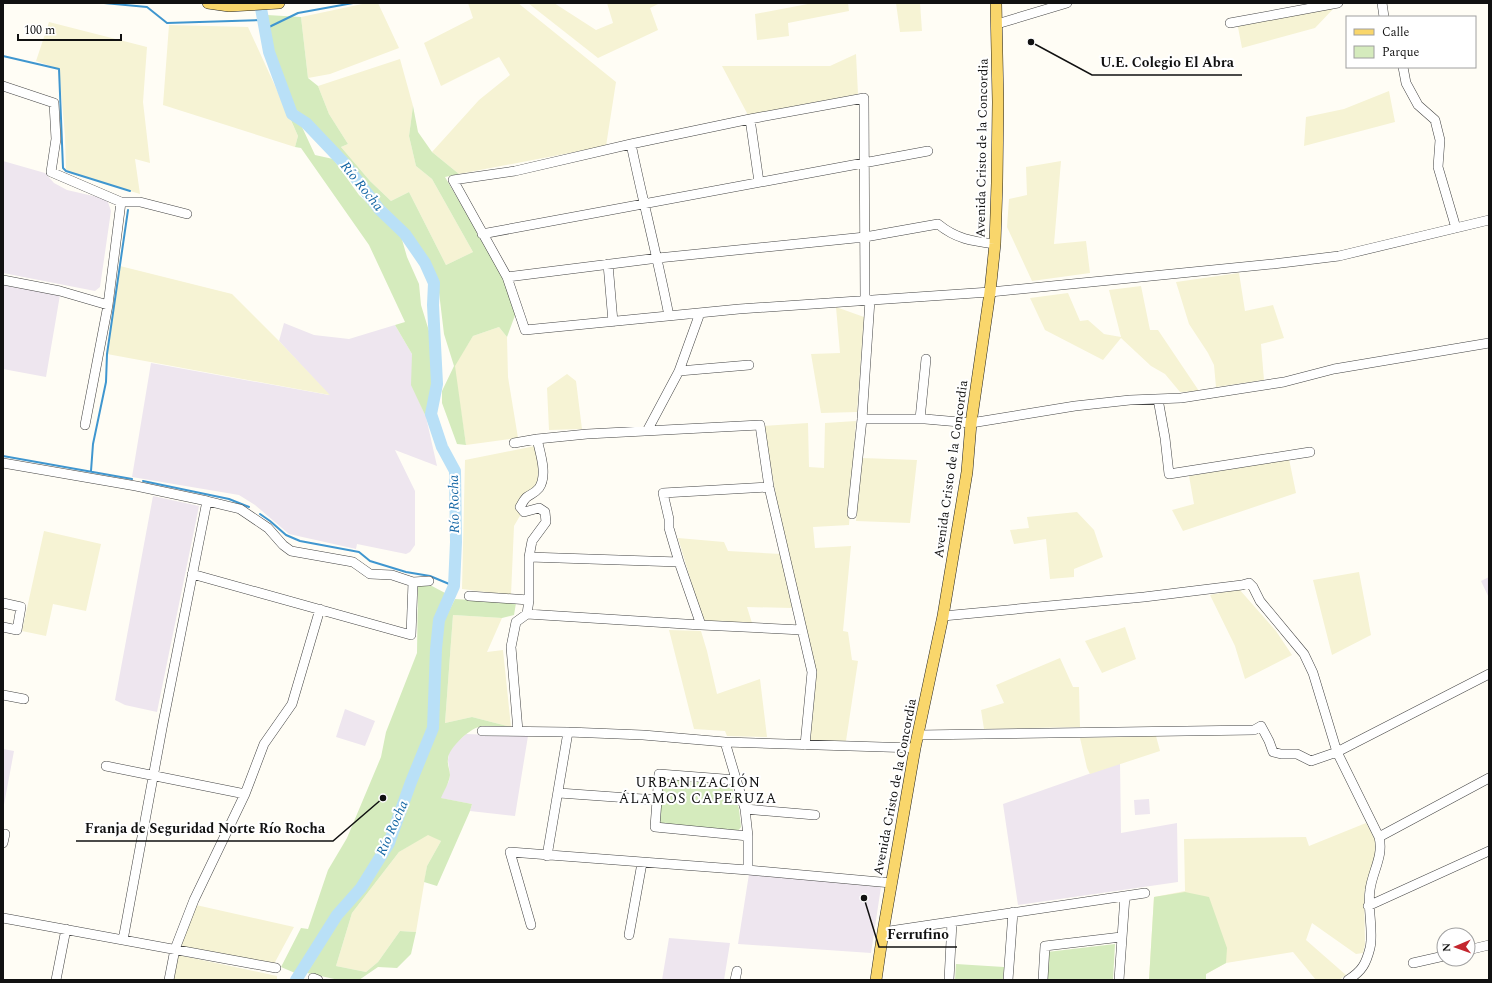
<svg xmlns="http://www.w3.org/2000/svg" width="1492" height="983" viewBox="0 0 1492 983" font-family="Spectral,serif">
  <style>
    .industrial { fill: #eee6ef }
    .farmland { fill: #f6f3d4 }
    .green { fill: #d5ebbd }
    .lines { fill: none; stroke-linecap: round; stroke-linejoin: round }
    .stream { stroke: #3f96cf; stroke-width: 2 }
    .river { stroke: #b9e0f7; stroke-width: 12 }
    .minor-casing { stroke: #444; stroke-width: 10 }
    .major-casing { stroke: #222; stroke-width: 12 }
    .minor { stroke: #fff; stroke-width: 9 }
    .major { stroke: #f9d66b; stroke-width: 11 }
    .labels { text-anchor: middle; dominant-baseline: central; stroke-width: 4; stroke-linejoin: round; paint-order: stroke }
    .street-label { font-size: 13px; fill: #111; stroke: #fff }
    .water-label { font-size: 14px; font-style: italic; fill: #1768a6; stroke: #fff }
    .neighbourhood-label { font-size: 14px; letter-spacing: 1px; fill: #111; stroke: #fff }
    .leader { fill: none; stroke: #111; stroke-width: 1.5 }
    .callout-dot { fill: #111; stroke: #fff; stroke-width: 1.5 }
    .callout-label { font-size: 14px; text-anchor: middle; font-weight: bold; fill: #111; stroke: #fff; stroke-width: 4; stroke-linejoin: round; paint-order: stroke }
  </style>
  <rect width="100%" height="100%" fill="#fffdf5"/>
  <path class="industrial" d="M 3,161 L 45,173 L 54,183 L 67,190 L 102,198 L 108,202 L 111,211 L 100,287 L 95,291 L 3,273 Z
    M 3,285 L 60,295 L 46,377 L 3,369 Z
    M 284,323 L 314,335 L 349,339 L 395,325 L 412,354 L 412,385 L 426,417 L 437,466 L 395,450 L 415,491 L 415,545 L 410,552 L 406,554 L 357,544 L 356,549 L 289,534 L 255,505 L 239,495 L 132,477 L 151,363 L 329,395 L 279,341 Z
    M 153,496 L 199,506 L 157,712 L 125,705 L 115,700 Z
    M 1489,577 L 1489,598 L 1481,581 Z
    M 345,709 L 375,721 L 365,746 L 336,737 Z
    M 466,734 L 528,736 L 515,816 L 470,811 L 472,804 L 440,798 L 449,781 L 450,774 L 448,760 L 449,753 L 454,745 Z
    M 3,749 L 14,751 L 3,810 Z
    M 1120,763 L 1121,833 L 1177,823 L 1178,882 L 1018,905 L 1003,804 Z
    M 1149,799 L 1150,814 L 1135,815 L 1134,800 Z
    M 749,874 L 881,887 L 871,953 L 738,944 Z
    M 669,938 L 730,943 L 724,980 L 662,980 Z"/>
  <path class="farmland" d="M 367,3 L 378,3 L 399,48 L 330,74 L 308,78 L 301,17 Z
    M 468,3 L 518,3 L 616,82 L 606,146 L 459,174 L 432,152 L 479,100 L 510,75 L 499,57 L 441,86 L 424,43 L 473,18 Z
    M 528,3 L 554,3 L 596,30 L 613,23 L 607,3 L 660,3 L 650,8 L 658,30 L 598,58 Z
    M 813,3 L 848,3 L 849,11 L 788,23 L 789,36 L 757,40 L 755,14 Z
    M 896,3 L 920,3 L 922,31 L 900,32 Z
    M 1334,8 L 1315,28 L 1242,48 L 1237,22 Z
    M 49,22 L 147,47 L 143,102 L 150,163 L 135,159 L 140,194 L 66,171 L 65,136 L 59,69 L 36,61 Z
    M 169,25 L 248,27 L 298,136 L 295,147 L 163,105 Z
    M 856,54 L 858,94 L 748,115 L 722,66 L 830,66 Z
    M 400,59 L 413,106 L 409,136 L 416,166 L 432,179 L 473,252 L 446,265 L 409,192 L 391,201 L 370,181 L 341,147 L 348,144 L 329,114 L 318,86 Z
    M 1389,91 L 1395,122 L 1304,146 L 1306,117 L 1344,109 Z
    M 1061,161 L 1054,244 L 1086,241 L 1090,273 L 1032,281 L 1007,227 L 1009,199 L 1027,195 L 1026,167 Z
    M 120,266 L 232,294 L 279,341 L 330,395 L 107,354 Z
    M 1239,273 L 1245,311 L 1273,305 L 1284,338 L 1261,344 L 1264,380 L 1216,387 L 1214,365 L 1208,353 L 1189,324 L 1176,282 Z
    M 1141,286 L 1150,330 L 1158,330 L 1199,391 L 1180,392 L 1165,374 L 1151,366 L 1121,338 L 1103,360 L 1045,330 L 1030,298 L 1068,293 L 1080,321 L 1088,320 L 1104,334 L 1121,337 L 1109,290 Z
    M 836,307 L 864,317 L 857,412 L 821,413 L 811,354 L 840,353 Z
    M 499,327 L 507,337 L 508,377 L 518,438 L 466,445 L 454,366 L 473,336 Z
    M 567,374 L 576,381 L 582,429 L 549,430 L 547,388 Z
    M 856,421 L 849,525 L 813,527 L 815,548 L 851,546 L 843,631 L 848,632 L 852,660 L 858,661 L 846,741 L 810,740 L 816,673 L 782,527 L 763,426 L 808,423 L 809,467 L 824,468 L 825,423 Z
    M 540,445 L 540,486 L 521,501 L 521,514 L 514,526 L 511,595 L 462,589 L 465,460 Z
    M 862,458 L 917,460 L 910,523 L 856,521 Z
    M 1289,459 L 1296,493 L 1183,531 L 1172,510 L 1194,504 L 1189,476 Z
    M 1077,512 L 1094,530 L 1103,557 L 1074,569 L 1074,577 L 1050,579 L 1046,539 L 1014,544 L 1010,530 L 1029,528 L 1027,517 Z
    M 44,531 L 101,544 L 86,611 L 53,604 L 46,636 L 22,631 Z
    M 678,538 L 724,542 L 728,551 L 781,554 L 792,608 L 747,607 L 752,623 L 703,621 Z
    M 1359,572 L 1371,635 L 1332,655 L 1313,580 Z
    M 1239,589 L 1276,631 L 1292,655 L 1245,679 L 1235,646 L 1210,595 Z
    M 453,615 L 502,618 L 487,652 L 503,650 L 511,727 L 472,717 L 445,723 Z
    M 1125,627 L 1136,659 L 1102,673 L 1085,641 Z
    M 669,630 L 701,631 L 707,651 L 717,694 L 760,679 L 767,737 L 727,736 L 725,731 L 694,729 Z
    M 1060,658 L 1073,687 L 1079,687 L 1080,727 L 984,729 L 981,710 L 1004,703 L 996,685 Z
    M 1156,736 L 1160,751 L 1090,774 L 1087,768 L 1080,738 Z
    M 1366,823 L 1378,843 L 1364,894 L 1365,944 L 1363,953 L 1356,954 L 1312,923 L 1306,940 L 1346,975 L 1339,980 L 1316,980 L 1293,952 L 1226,963 L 1206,974 L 1206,980 L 1149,980 L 1154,897 L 1185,891 L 1184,839 L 1306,837 L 1309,846 Z
    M 428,834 L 441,841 L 427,866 L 416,932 L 400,931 L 378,962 L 366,972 L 336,966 L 352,913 L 399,852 Z
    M 196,905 L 294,927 L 274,964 L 181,946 Z
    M 178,955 L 277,976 L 277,980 L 173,980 Z"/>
  <path class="green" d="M 267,15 L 301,17 L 308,78 L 318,86 L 329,114 L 348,144 L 341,147 L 370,181 L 391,201 L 409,192 L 446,265 L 473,252 L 432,179 L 416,166 L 409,136 L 413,106 L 418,132 L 432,152 L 459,174 L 445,177 L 497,266 L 517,310 L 507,337 L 499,327 L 473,336 L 455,366 L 466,445 L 457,444 L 442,403 L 442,391 L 454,366 L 444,334 L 438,284 L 430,262 L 409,231 L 383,205 L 336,147 L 308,119 L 295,109 L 273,50 Z
    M 290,118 L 302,127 L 315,155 L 333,159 L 359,195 L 401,236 L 407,257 L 419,284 L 421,305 L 429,331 L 432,382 L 426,417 L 411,385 L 412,354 L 395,325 L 405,322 L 369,245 L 301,148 L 295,147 L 298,136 Z
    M 418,585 L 430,585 L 447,594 L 436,622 L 429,729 L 386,840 L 360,885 L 336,909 L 295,973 L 281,967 L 301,928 L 308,929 L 328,870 L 347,838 L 381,757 L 386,732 L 417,653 Z
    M 455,599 L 516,603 L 514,615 L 502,618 L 453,615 L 445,723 L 472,717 L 511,727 C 501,727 489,725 479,727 C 469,729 448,749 448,759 C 447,765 450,770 450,775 C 449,783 444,791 441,798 L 472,804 L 470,811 L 437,886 L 424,882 L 427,866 L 441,841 L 428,835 L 399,852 L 352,913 L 336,966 L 366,972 L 378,962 L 400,931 L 416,932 L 411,954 L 397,968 L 378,967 L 359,980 L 339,980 L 307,973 L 346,910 L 363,893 L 392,847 L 437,728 L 441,637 L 444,621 Z
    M 667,778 L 731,784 L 739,809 L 741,827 L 738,831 L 662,824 L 659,819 L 662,781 Z
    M 1185,892 L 1209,897 L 1227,948 L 1226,963 L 1206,974 L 1206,980 L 1149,980 L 1154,897 Z
    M 1115,944 L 1113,980 L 1045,980 L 1047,952 Z
    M 956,964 L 1004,967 L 1003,980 L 955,980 Z"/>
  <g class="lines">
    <path class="stream" d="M 104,3 L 147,7 L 167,23 L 263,20
      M 265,29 L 298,13 L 353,3
      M 3,56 L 59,69 L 63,168 L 66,171 L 130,191
      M 3,456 L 132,479
      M 91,471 L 93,444 L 106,382 L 107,354 L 128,210
      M 143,481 L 229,499 L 249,507
      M 260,514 L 270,521 L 286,535 L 300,541 L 359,552 L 370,561 L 406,572 L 430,576 L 454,586"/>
    <path class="river" d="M 260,3 L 269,52 L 292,114 L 306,123 L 345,164 L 379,209 L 405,234 L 425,263 L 434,283 L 433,305 L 437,384 L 431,414 L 442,447 L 455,471 L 456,542 L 454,586 L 439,620 L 436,649 L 433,728 L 411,782 L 389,843 L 361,888 L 337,915 L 296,980"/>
    <defs>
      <path id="minor" d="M 1382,3 L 1384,17
        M 1230,23 L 1338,3
        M 997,24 L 1067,3
        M 1403,67 L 1406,83 L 1418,105 L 1435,120 L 1440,140 L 1438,167 L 1456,228
        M 3,86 L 54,103 L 56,139 L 51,172 L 121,202 L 140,202 L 187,214
        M 750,119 L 759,182
        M 631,144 C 643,202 658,259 669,316
        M 482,234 L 928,151
        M 608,264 L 613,322
        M 507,277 L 658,258 L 865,237 L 938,224 C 956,239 972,241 995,244
        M 3,280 L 60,291 L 108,305
        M 865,301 L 864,98 L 750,119 L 631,144 L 515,171 L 453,180 L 507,277 L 525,330 L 739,309 L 990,292 L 1273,264 L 1339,256 L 1489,220
        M 679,371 L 749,365
        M 1158,399 L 1165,438 L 1169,474 L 1310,452
        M 862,419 L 925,419 L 971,423 L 1075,406 L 1130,400 L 1181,398 L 1284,382 L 1334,369 L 1489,343
        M 920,419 L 926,359
        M 85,425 L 108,305 L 121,202
        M 647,431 L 679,371 L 700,313
        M 514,443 L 537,439 L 587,434 L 760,425 L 769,487 L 812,672 L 805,745
        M 3,463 L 136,486 L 207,501 L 240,509 L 268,528 L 283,545 L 291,551 L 353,562 L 370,574 L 392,575 L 413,582 L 429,581
        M 852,514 L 862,419 L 870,300
        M 529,557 L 679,562
        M 192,574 L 411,635 L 413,582
        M 469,596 L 529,600 L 527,614 L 701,625 L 802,630
        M 529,600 L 529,557 L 532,541 L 546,522 L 545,512 L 539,508 L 524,512 L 520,507 C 522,504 524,499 527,497 C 531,494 535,493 539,488 C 548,475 540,453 537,439
        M 3,603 L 21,607 L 17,630 L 3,627
        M 943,616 L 1144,597 L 1242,585 L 1249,583 L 1253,587 L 1260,601 L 1304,654 L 1313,673 L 1337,752 L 1379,837 C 1384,856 1372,872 1370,890 C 1367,908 1374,932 1370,948 C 1366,964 1362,971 1348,980
        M 701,625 L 679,562 L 669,528 L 669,519 L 663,493 L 769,487
        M 3,695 L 24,699
        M 482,731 L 568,732 L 643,735 L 725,742 L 915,748
        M 518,731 L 511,647 L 516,622 L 527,614
        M 918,735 L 1254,730 L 1261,726 L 1269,741 L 1273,752 L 1281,754 L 1297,754 L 1311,761 L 1337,752 L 1489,674
        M 725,742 L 745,809 L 748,836 L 748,870
        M 106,766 L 245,794
        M 737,780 L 659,774 L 655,827 L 748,836
        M 559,793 L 657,800
        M 745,809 L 815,815
        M 1379,837 L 1489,778
        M 3,843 L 5,834
        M 547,856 L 568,732
        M 1368,906 L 1489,851
        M 3,918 L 276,968
        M 531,925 L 510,852 L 748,870 L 891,883
        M 883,932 L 1145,893
        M 629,935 L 642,863
        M 123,940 L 163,723 L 207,501
        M 1468,950 L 1489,945
        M 1413,963 L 1444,956
        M 313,978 L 318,980
        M 56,980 L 66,929
        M 169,980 L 175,949 L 194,900 L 245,794 L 264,744 L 292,704 L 320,609
        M 735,980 L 737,971
        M 949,980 L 952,922
        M 1008,980 L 1013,912
        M 1043,980 L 1045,946 L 1121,937
        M 1119,980 L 1125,896"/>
      <path id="major" d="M 208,3 L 229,6 L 279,3
        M 876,980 L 883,932 L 915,748 L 943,616 L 967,472 L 971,423 L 990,292 L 995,244 L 997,183 L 998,102 L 996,3"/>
    </defs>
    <use href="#minor" class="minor-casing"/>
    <use href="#major" class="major-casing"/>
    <use href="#minor" class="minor"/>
    <use href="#major" class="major"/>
  </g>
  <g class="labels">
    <g class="street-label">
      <text transform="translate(982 148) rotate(-89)">Avenida Cristo de la Concordia</text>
      <text transform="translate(951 469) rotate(-82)">Avenida Cristo de la Concordia</text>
      <text transform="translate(895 787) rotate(-79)">Avenida Cristo de la Concordia</text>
    </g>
    <g class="water-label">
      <text transform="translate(362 186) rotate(51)">Río Rocha</text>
      <text transform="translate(454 504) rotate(-91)">Río Rocha</text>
      <text transform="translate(392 828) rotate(-66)">Río Rocha</text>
    </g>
    <g class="neighbourhood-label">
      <text x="698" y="782">URBANIZACIÓN<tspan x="698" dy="16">ÁLAMOS CAPERUZA</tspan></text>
    </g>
  </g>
  <path class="leader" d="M1031 42L1092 75H1242M383 798L333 841H76M864 898L879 947H957"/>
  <g class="callout-dot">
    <circle cx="1031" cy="42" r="4"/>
    <circle cx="383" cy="798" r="4"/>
    <circle cx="864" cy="898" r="4"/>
  </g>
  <g class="callout-label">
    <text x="1167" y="67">U.E. Colegio El Abra</text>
    <text x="205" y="833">Franja de Seguridad Norte Río Rocha</text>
    <text x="918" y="939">Ferrufino</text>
  </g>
  <rect width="1492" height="983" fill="none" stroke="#111111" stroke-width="8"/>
  <rect x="1346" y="16" width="130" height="52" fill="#ffffff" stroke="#a0a0a0"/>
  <rect x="1354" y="29" width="20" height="6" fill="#f9d66b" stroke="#a0a0a0"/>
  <text x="1382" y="36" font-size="12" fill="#111111">Calle</text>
  <rect x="1354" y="46" width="20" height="12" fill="#d5ebbd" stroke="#a0a0a0"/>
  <text x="1382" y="56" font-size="12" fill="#111111">Parque</text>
  <g transform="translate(1456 947) rotate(268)"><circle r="19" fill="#ffffff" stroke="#a0a0a0"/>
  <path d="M0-3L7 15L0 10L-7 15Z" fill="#c4262e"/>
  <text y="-6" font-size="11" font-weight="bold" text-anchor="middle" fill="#111111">N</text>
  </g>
  <path d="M18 34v6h103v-6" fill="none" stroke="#111111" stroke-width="2"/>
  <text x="24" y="34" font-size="12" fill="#111111" stroke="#ffffff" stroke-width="3" paint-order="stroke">100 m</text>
</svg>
